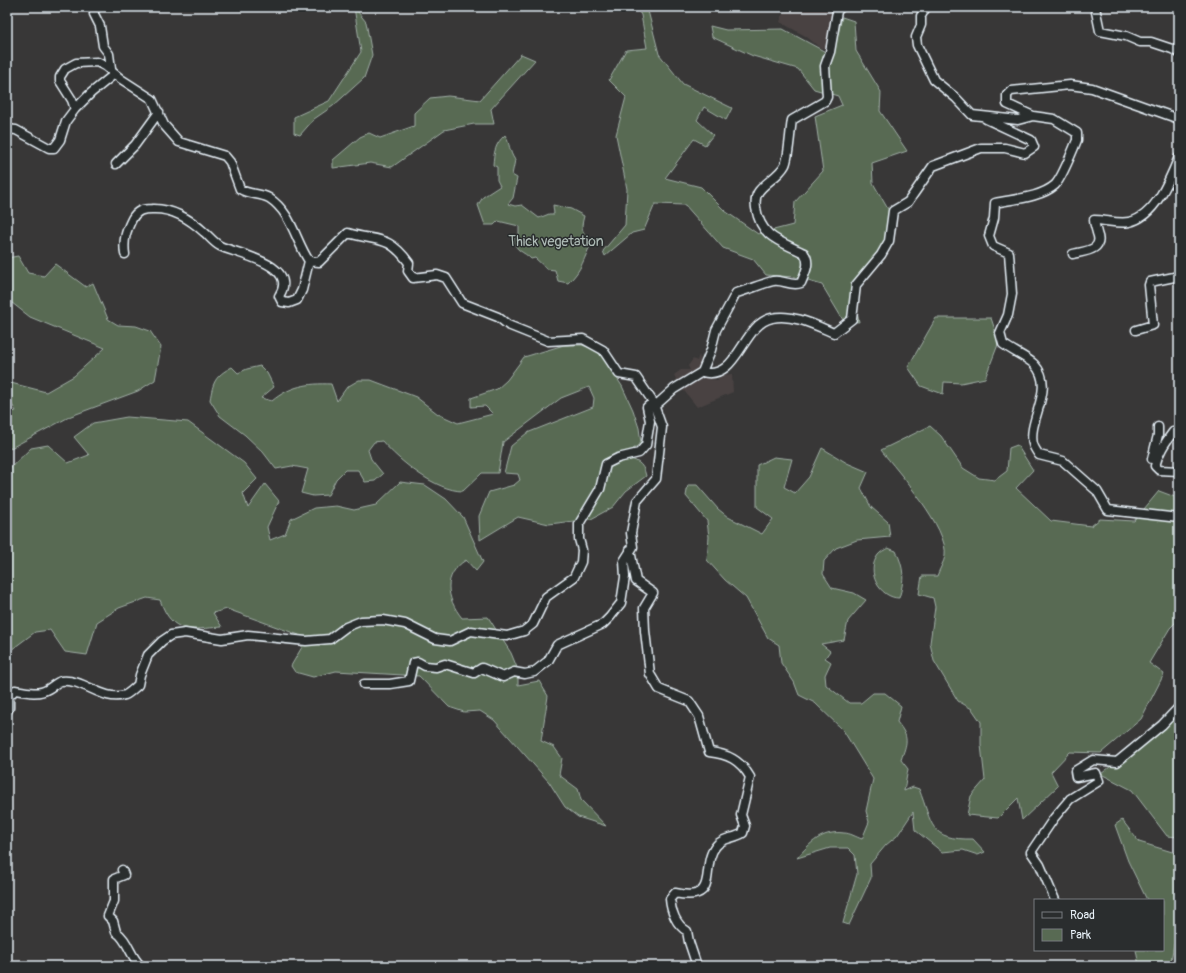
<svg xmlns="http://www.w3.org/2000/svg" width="1186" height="973" viewBox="0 0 1186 973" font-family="Pangolin,sans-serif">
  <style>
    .built { fill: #494242 }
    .green { fill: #586a53; stroke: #a0aea6 }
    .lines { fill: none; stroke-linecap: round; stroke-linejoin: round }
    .minor-casing { stroke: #e8f1f8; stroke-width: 11 }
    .minor { stroke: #2a2d2e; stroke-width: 8 }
    .labels { text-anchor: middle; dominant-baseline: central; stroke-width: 3; stroke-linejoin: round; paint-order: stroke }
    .park-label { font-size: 14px; fill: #aebbb6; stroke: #2a2d2e }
  </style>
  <rect width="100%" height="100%" fill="#383737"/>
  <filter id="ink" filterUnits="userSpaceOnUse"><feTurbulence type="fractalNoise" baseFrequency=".025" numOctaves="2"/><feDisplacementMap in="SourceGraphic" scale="8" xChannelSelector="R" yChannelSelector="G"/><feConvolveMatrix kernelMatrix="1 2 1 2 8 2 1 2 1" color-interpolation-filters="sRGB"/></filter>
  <g filter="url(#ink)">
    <path class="built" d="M 786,7 L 832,7 L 837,11 L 828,49 L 820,48 L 807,37 L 780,22 Z
      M 699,355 L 702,366 L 694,374 L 678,383 L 674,375 L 681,370 L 690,370 L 688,366 L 693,359 L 697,361 Z
      M 732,374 L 733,392 L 697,407 L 681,387 L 697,379 L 704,378 L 717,380 L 723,375 Z"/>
    <path class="green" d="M 354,7 L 366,22 L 372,55 L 364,78 L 333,106 L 314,119 L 300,135 L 294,133 L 294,117 L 329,101 L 361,52 Z
      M 636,7 L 647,7 L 659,54 L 683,84 L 732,108 L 726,120 L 704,107 L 697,120 L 713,135 L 705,145 L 694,139 L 665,178 L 701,187 L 725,211 L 758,234 L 793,225 L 795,202 L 823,171 L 815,116 L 842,105 L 838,96 L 814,89 L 798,69 L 753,56 L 712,37 L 710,26 L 726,30 L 783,29 L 833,56 L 842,17 L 854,21 L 856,51 L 881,92 L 880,111 L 907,151 L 872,163 L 873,183 L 896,223 L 894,239 L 877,266 L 851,284 L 859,322 L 843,320 L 822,285 L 794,277 L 766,275 L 753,259 L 723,248 L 685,205 L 655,204 L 644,230 L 632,233 L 605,256 L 603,251 L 625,225 L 627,189 L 616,135 L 626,97 L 609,80 L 626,50 L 647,48 L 641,15 Z
      M 521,54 L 535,60 L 491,109 L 494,124 L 474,124 L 444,130 L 392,167 L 370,163 L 333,168 L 333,160 L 360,137 L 369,133 L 380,138 L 414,126 L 414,113 L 430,98 L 448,96 L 480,100 Z
      M 505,135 C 510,143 509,152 515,160 L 512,175 L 517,178 L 513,198 L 508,204 L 515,206 L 522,205 L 539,218 L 549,214 L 554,214 L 553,205 L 571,209 L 584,216 C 580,231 582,231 592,242 C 583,259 583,269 568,283 L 558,281 L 555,270 L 547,269 L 535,258 L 531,259 C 524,251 515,252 514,239 L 519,235 L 519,226 L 498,221 L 494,225 L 485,225 L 478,205 L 483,197 L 500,186 L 497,180 L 497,167 L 493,165 C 494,152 495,144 505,135 Z
      M 18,256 L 28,273 L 44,276 L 55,264 L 86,287 L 93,283 L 108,319 L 118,325 L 136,326 L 150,331 L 161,347 L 155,380 L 138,391 L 71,416 L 7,450 L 7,414 L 16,411 L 7,397 L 7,382 L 46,392 L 74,376 L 105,348 L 30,317 L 7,299 L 7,258 Z
      M 936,318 L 991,318 L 999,342 L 985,378 L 961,383 L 944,382 L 943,394 L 921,386 L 908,367 Z
      M 564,345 L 582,345 L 596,350 L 605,360 L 622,386 L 633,410 L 639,428 L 641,443 L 623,457 C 636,460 643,462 646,476 L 626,491 L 613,507 L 591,519 L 549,524 L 518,517 L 480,540 L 479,516 L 489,492 L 514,485 L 520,480 L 518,474 L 504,473 L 511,446 L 527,433 L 593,407 L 594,398 L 589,387 L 561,398 L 503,442 L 498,473 L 482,473 L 463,491 C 436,491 399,461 382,441 L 374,442 L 368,450 L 371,459 L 383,474 L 375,481 L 365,482 L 358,470 L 345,470 L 336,479 L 328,495 L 313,496 L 301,493 L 308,469 L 292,466 L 276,469 L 263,452 L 245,435 L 220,416 L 210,400 C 213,382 215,376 232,367 L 238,373 L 247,369 L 260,366 L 267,373 L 274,387 L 261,398 L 272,401 C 290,386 308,383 331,384 L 337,401 L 347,387 L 359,380 L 371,380 L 416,397 L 438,414 L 458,423 L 493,414 L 485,406 L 471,407 L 471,398 L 497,389 L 507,380 L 524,357 Z
      M 127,417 L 188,422 L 244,463 L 257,479 L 243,493 L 248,508 L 265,484 L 279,501 L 267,527 L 270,540 L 285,534 L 291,519 L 314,508 L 336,506 L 354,510 L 376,505 L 400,482 L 425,485 L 446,499 L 463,517 L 483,562 L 476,571 L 466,560 C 442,575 446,598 462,618 L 488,617 L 511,653 L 518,670 L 518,685 L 539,681 L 548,696 L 541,741 L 554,747 L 562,758 L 559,775 L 578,789 L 581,800 L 606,826 L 578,817 L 565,807 L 549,782 L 494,720 L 480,711 L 464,712 L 449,707 L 419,676 L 336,671 L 313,677 L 295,672 L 291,666 L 302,647 L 299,635 L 227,609 L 213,613 L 222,627 C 190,629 173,636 160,600 L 147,598 L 119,608 L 97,622 L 87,655 L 65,652 L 50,630 L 35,632 L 7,653 L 7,471 L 31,448 L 48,445 L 68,463 L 89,455 L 74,437 L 93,423 Z
      M 930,426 L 941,436 L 963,468 L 979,478 L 995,480 L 1007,471 L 1009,448 L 1017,445 L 1033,470 L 1016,488 L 1051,521 L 1091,526 L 1100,519 L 1134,521 L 1159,491 L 1175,497 L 1179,495 L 1179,619 L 1170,628 L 1149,663 L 1164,674 L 1141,719 L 1101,753 L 1070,752 L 1051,772 L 1058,786 L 1022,820 L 1018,798 L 998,818 L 967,815 L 971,796 L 985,780 L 981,745 L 981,722 L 972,709 L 958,701 L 934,661 L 930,643 L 935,607 L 933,598 L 919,594 L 922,576 L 937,576 C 939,570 944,562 945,556 C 949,528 898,472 881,450 Z
      M 822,448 L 847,463 L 868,472 L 861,488 L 871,507 L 888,522 L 890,537 L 857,540 L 836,548 L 824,561 L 823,574 L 832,588 L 854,593 L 866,600 L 848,621 L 844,640 L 821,644 L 830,651 L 825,658 L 831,662 L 825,675 L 826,685 L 849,703 L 861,703 L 873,693 L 885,693 L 901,706 L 897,722 C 910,738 907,742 901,760 L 908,769 L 904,791 L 913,787 L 919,789 C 933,824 928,840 973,839 L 985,852 L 978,855 L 963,850 L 942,852 L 915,830 L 913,812 L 897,836 L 886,845 L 870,864 L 871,878 L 849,925 L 843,923 L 857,874 L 855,855 L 848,848 L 830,848 L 797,858 C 810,843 822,830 844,833 C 850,833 856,837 862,839 L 869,822 L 866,811 L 873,779 L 843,730 L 815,703 L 799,695 L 794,682 L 781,663 L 779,645 L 768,638 L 746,598 L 725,580 L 707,560 L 709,537 L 707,521 L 686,496 L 688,485 L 697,485 L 718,509 L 728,517 L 762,534 L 773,519 L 757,507 L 757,465 L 774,457 L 792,459 L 784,487 L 795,493 L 809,477 Z
      M 888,548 L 896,551 C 904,568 905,579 899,598 C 880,598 865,572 878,555 C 880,552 885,550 888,548 Z
      M 1179,705 L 1179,837 L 1167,836 L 1132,790 L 1101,774 L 1156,731 Z
      M 1122,820 L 1139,842 L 1179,854 L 1179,941 L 1174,944 L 1170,966 L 1139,966 L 1136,950 L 1163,950 L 1163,900 L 1147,900 L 1128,861 L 1115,825 Z"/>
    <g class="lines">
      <defs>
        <path id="minor" d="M 926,7 L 921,16 L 921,25 L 916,37 L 917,45 L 934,80 L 956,98 L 972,115 L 1018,120 L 1033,116 L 1054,119 L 1077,133 L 1077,140 C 1073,150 1061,179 1055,185 C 1040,198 1013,199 995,203 L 994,218 L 989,236 L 993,246 L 1009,253 L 1012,294 L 1008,315 L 1000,333 L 1003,344 C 1012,351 1025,356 1034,364 C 1057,388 1027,419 1033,444 C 1034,448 1037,452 1039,455 L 1063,461 L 1097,491 L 1108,510 L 1179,518
          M 1095,7 L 1100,31 L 1126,36 L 1140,42 L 1151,42 L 1172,49 L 1179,53
          M 75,109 L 91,93 L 112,76 L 109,54 L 103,46 L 100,26 L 94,14 L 94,9 L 97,7
          M 1033,116 L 1007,104 L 1007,95 L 1011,91 L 1070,85 L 1092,88 L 1179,119
          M 7,129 L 16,130 L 49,148 L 54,148 L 60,140 L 66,121 L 75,109 L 72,100 L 60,81 L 60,77 L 65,69 L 76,63 L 97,62 L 105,66 L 121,79 L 152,99 L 164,125 L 179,142 L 225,156 L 230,162 L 240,189 C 249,195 260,193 269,198 C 292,213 295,240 309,261 L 319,262 L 348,233 C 377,242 388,234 409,263 L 408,271 L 413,278 L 437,275 L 446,278 L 462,303 L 498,317 L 508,325 L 548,341 L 583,339 L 603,350 L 619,374 L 636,377 L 653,402 L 662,427 L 656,479 L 637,501 L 631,533 L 633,547 L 624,561 L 625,577 L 621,603 L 610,617 L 603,624 L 557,645 L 548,661 L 534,672 L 525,674 L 514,672 L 503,677 L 482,668 L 474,673 L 445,664 L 436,667 L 425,666 L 418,662 L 413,663 L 409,681 L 390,684 L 364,684
          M 116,164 L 135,145 L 159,112
          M 125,254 C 123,240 126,231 132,219 C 137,210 143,209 152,209 C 171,208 190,219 204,232 C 209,236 213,242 220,246 C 236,254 300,264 279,296 L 282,302 L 289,303 L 297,300 L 302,290 L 309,261
          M 1073,254 C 1086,251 1104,250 1097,233 C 1096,228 1094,224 1094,220 C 1105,220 1118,224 1129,222 C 1155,217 1170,179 1179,157
          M 1136,330 L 1153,325 L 1149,285 L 1150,282 L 1179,276
          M 702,372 C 738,382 742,324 772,318 C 792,313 817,326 834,333 L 852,319 L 856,285 L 881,255 L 889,241 L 893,211 L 908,202 L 933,166 L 981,148 L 1005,148 L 1025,153 L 1034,147 L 1031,140 L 986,119
          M 655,406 L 674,389 L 702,372 L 711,350 L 716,330 L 736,293 C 748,290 761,284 773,281 C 783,279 791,287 801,283 C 805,273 811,263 804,253 C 780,241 761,238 756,208 C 755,201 755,196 759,191 C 767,181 779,176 785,165 C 789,157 790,131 792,120 L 825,101 L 827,97 L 825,66 L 830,52 L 837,11 L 841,7
          M 1179,436 L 1173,432 C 1165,443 1158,453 1155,466 L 1159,470 L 1179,471
          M 1152,459 L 1158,435 L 1158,427
          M 630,550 L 636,581 L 653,593 L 644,608 L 645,631 L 650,674 L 659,689 L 689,701 L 699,716 L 709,752 C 728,754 740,760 750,777 L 741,815 L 745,826 L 743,833 C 734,839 723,837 716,846 C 699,866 722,903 675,893 L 670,899 C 671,911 676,925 687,931 L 689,942 L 697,966
          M 7,711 L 9,708 L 9,696 L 15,690 C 26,692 39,695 48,689 C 52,687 57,682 61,681 C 84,678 102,702 125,695 C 130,693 134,688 138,685 L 140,675 L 148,655 L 162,641 L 171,635 L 185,633 L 222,639 L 248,635 L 306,641 L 330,639 L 346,627 L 361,621 L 383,620 L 405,624 L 435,639 L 450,641 L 471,631 L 507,636 L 524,631 L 533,624 L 546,597 L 574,577 L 581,562 L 582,550 L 579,539 L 579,524 L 600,489 L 606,464 L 618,458 L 639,453 L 646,445 L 650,421 L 647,407 L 653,402
          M 122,870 L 124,875 L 114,879 L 114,901 L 108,916 L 113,921 L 116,932 C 128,939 130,957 141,966
          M 1055,900 L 1040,865 L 1031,852 L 1054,818 L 1070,799 L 1099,781 L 1096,773 L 1076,777 L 1075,771 L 1093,760 L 1117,762 L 1162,725 L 1179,707"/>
      </defs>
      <use href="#minor" class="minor-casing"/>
      <use href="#minor" class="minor"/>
    </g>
  </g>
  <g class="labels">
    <g class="park-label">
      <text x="556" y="241">Thick vegetation</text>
    </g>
  </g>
  <rect width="1186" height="973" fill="none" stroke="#2a2d2e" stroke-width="24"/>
  <rect x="12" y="12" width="1162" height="949" fill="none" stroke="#e8f1f8" stroke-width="1.5" filter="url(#ink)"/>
  <rect x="1034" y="899" width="130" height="52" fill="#2a2d2e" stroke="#767b7f"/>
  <rect x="1042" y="912" width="20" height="6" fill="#2a2d2e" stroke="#767b7f"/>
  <text x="1070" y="919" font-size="12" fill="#e8f1f8">Road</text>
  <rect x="1042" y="929" width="20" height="12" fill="#586a53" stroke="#767b7f"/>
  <text x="1070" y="939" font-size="12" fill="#e8f1f8">Park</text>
</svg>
